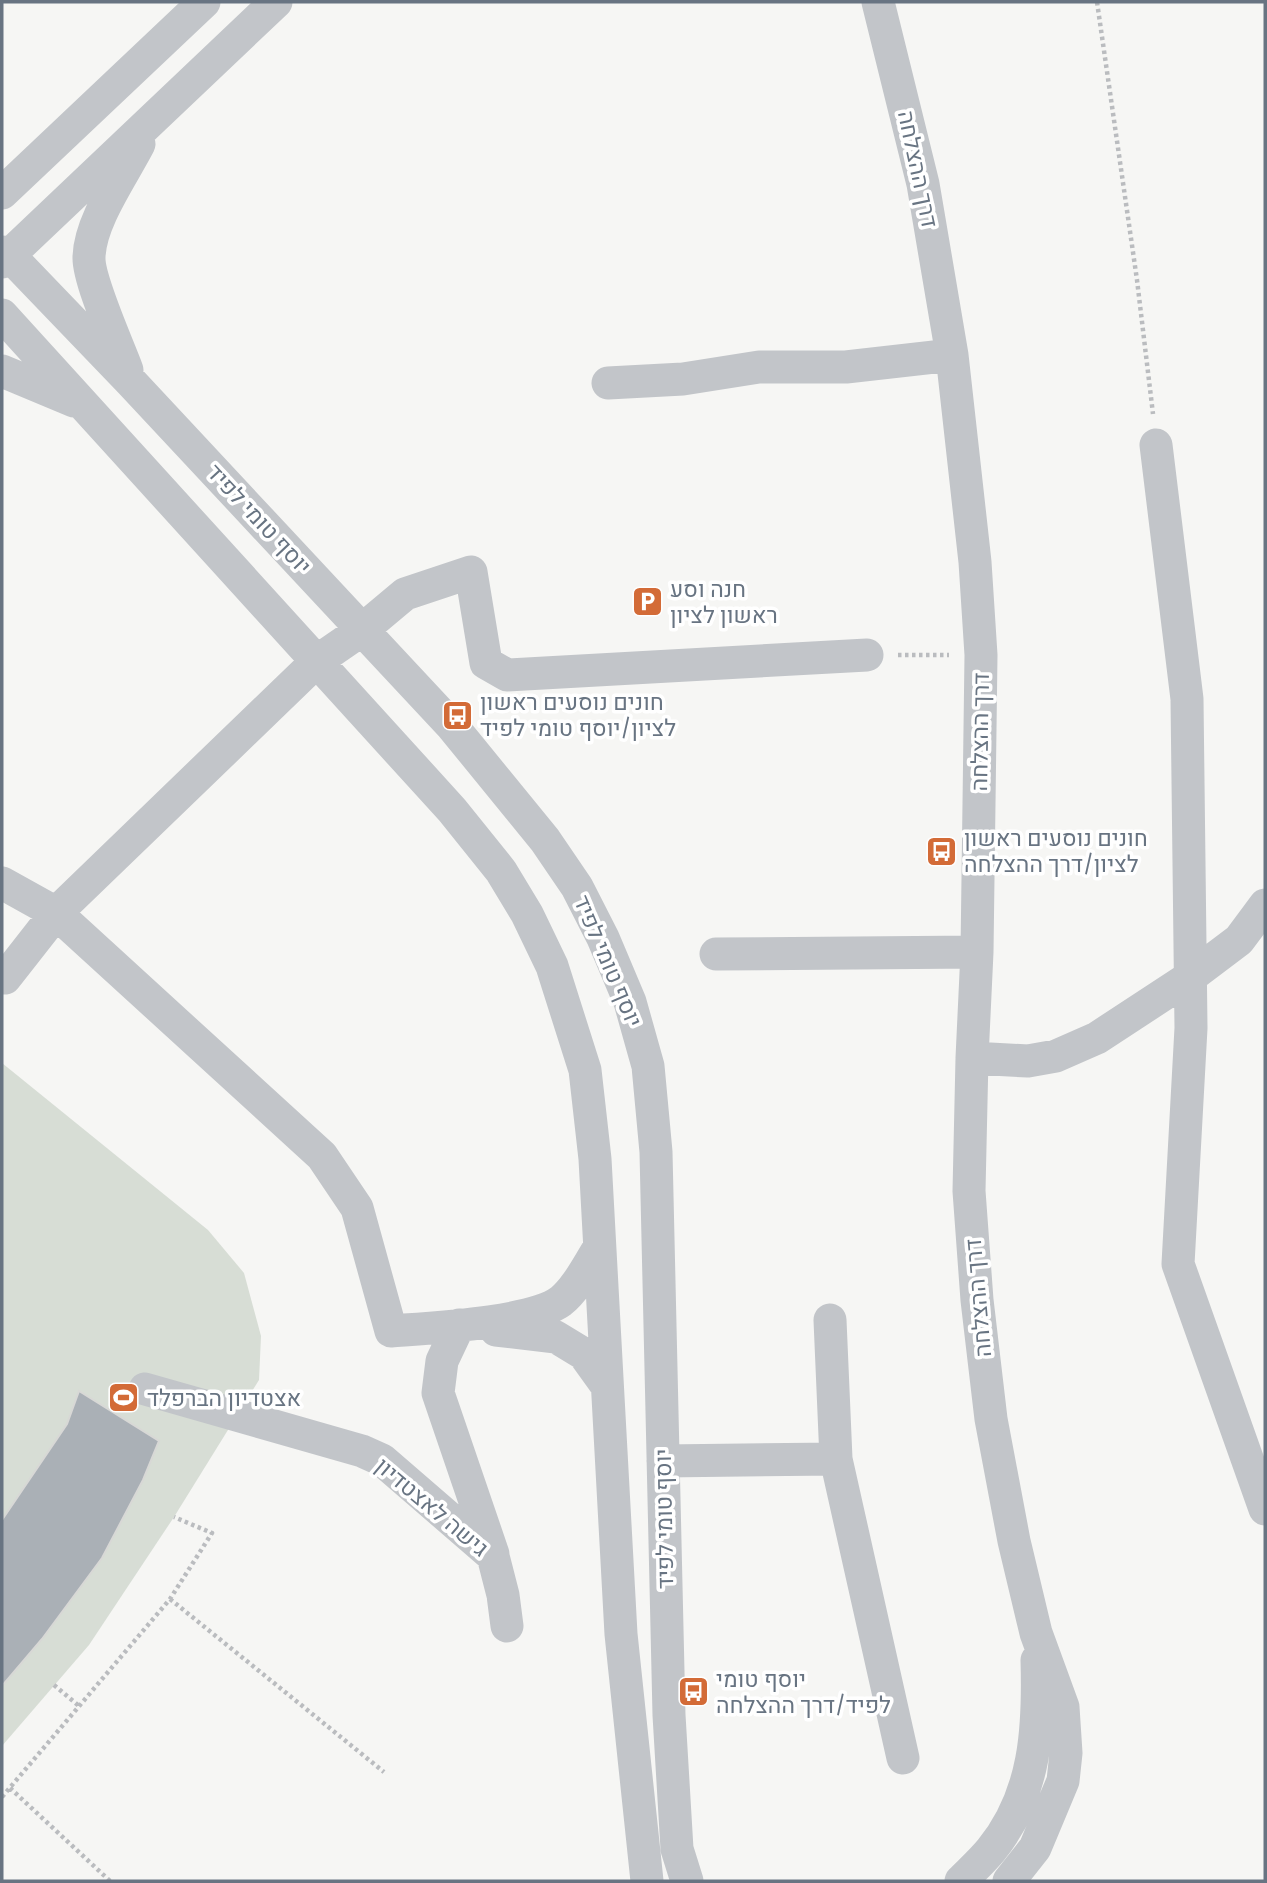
<svg xmlns="http://www.w3.org/2000/svg" width="1267" height="1883" viewBox="0 0 1267 1883" font-family="'Fira Sans Condensed',Heebo,sans-serif">
  <style>
    .green { fill: #d7ddd5 }
    .building { fill: #aab0b6; stroke: #d8d8d6; stroke-width: 2 }
    .lines { fill: none; stroke-linecap: round; stroke-linejoin: round }
    .path { stroke: #babcbf; stroke-width: 4.5; stroke-dasharray: 3.5 3.5; stroke-linecap: butt }
    .minor { stroke: #c2c5c9; stroke-width: 33 }
    .labels { text-anchor: middle; dominant-baseline: central; stroke-width: 7; stroke-linejoin: round; paint-order: stroke }
    .street-label { font-size: 23px; fill: #687482; stroke: #fff }
    .poi-label { font-size: 23px; fill: #687482; stroke: #fff; text-anchor: start }
  </style>
  <rect width="100%" height="100%" fill="#f6f6f4"/>
  <path class="green" d="M 2,1063 L 208,1230 L 244,1273 L 261,1336 L 259,1380 L 174,1517 L 89,1645 L 2,1746 Z"/>
  <path class="building" d="M 79,1391 L 159,1441 L 143,1480 L 102,1558 L 42,1639 L 2,1686 L 2,1520 L 67,1424 Z"/>
  <g class="lines">
    <path class="path" d="M 1097,2 L 1137,280 L 1153,414
      M 898,655 L 949,655
      M 170,1599 L 384,1772
      M 54,1685 L 79,1706
      M 10,1788 L 110,1881
      M 2,1797 L 170,1599 L 212,1533 L 174,1517"/>
    <path class="minor" d="M 878,2 L 923,184 L 952,355 L 975,562 L 981,655 L 977,952 L 972,1058 L 969,1191 L 977,1300 L 991,1419 L 1014,1541 L 1036,1633 L 1063,1707 L 1066,1753 L 1063,1781 L 1035,1848 L 1009,1881
      M 2,193 L 204,2
      M 2,252 L 9,255 L 131,382 L 452,726 L 545,840 L 577,887 L 603,938 L 630,1002 L 648,1066 L 656,1152 L 669,1715 L 677,1849 L 687,1881
      M 2,262 L 276,2
      M 2,315 L 452,810 L 501,871 L 527,914 L 552,966 L 585,1070 L 595,1159 L 621,1634 L 647,1881
      M 127,370 C 118,345 88,280 89,257 C 90,221 122,177 139,144
      M 2,371 L 74,401
      M 608,383 L 683,379 L 759,367 L 846,367 L 952,355
      M 1156,445 L 1187,699 L 1191,1028 L 1178,1264 L 1265,1509
      M 2,883 L 56,913 L 322,1156 L 357,1208 L 391,1331 C 430,1328 532,1323 561,1301 C 577,1288 588,1265 599,1248
      M 716,954 L 977,952
      M 5,978 L 56,913 L 317,661 L 362,630 L 405,594 L 471,572 L 486,663 L 507,675 L 867,655
      M 972,1058 L 1028,1061 L 1056,1056 L 1097,1038 L 1190,977 L 1239,940 L 1265,905
      M 830,1320 L 836,1459 L 903,1758
      M 459,1325 L 442,1361 L 438,1393 L 493,1554
      M 496,1330 L 556,1337 L 584,1354 L 607,1386
      M 145,1389 L 362,1451 L 382,1460 L 493,1556 L 503,1595 L 507,1626
      M 663,1461 L 836,1459
      M 961,1881 C 971,1871 982,1861 991,1850 C 1036,1795 1039,1728 1037,1660"/>
  </g>
  <defs>
    <symbol id="parking-square" viewBox="-11 -11 22 22"><rect x="-9" y="-9" width="18" height="18" rx="4" fill="#d36b37" stroke="#fff"/><path d="M-3.5-5.5H1a3.5 3.5 0 0 1 0 7H-1V5.5H-3.5ZM-1-3.4V-.6H.8a1.4 1.4 0 0 0 0-2.8Z" fill="#fff"/></symbol>
    <symbol id="bus-square" viewBox="-11 -11 22 22"><rect x="-9" y="-9" width="18" height="18" rx="4" fill="#d36b37" stroke="#fff"/><path d="M-5-6H5V4H4V6H2V4H-2V6H-4V4H-5ZM-3.5-4V0h7V-4ZM-3.5 1.2v1.5H-2V1.2ZM2 1.2v1.5H3.5V1.2Z" fill="#fff"/></symbol>
    <symbol id="stadium-square" viewBox="-11 -11 22 22"><rect x="-9" y="-9" width="18" height="18" rx="4" fill="#d36b37" stroke="#fff"/><path d="M0-5a6.5 5 0 1 0 0 10a6.5 5 0 1 0 0-10ZM-3.5-1.8h7v3.6h-7Z" fill="#fff"/></symbol>
  </defs>
  <g fill-rule="evenodd">
    <use href="#parking-square" x="630" y="584" width="35" height="35"/>
    <use href="#bus-square" x="440" y="698" width="35" height="35"/>
    <use href="#bus-square" x="924" y="834" width="35" height="35"/>
    <use href="#stadium-square" x="106" y="1380" width="35" height="35"/>
    <use href="#bus-square" x="676" y="1674" width="35" height="35"/>
  </g>
  <g class="labels">
    <g class="street-label">
      <text transform="translate(918 169) rotate(78)">דרך ההצלחה</text>
      <text transform="translate(259 519) rotate(47)">יוסף טומי לפיד</text>
      <text transform="translate(980 732) rotate(-89)">דרך ההצלחה</text>
      <text transform="translate(608 961) rotate(67)">יוסף טומי לפיד</text>
      <text transform="translate(978 1298) rotate(-95)">דרך ההצלחה</text>
      <text transform="translate(432 1507) rotate(40)">גישה לאצטדיון</text>
      <text transform="translate(664 1519) rotate(-91)">יוסף טומי לפיד</text>
    </g>
    <g class="poi-label">
      <text x="670" y="589">חנה וסע<tspan x="670" dy="26">ראשון לציון</tspan></text>
      <text x="480" y="702">חונים נוסעים ראשון<tspan x="480" dy="26">לציון/יוסף טומי לפיד</tspan></text>
      <text x="964" y="838">חונים נוסעים ראשון<tspan x="964" dy="26">לציון/דרך ההצלחה</tspan></text>
      <text x="147" y="1398">אצטדיון הברפלד</text>
      <text x="716" y="1679">יוסף טומי<tspan x="716" dy="26">לפיד/דרך ההצלחה</tspan></text>
    </g>
  </g>
  <rect width="1267" height="1883" fill="none" stroke="#687482" stroke-width="7"/>
</svg>
